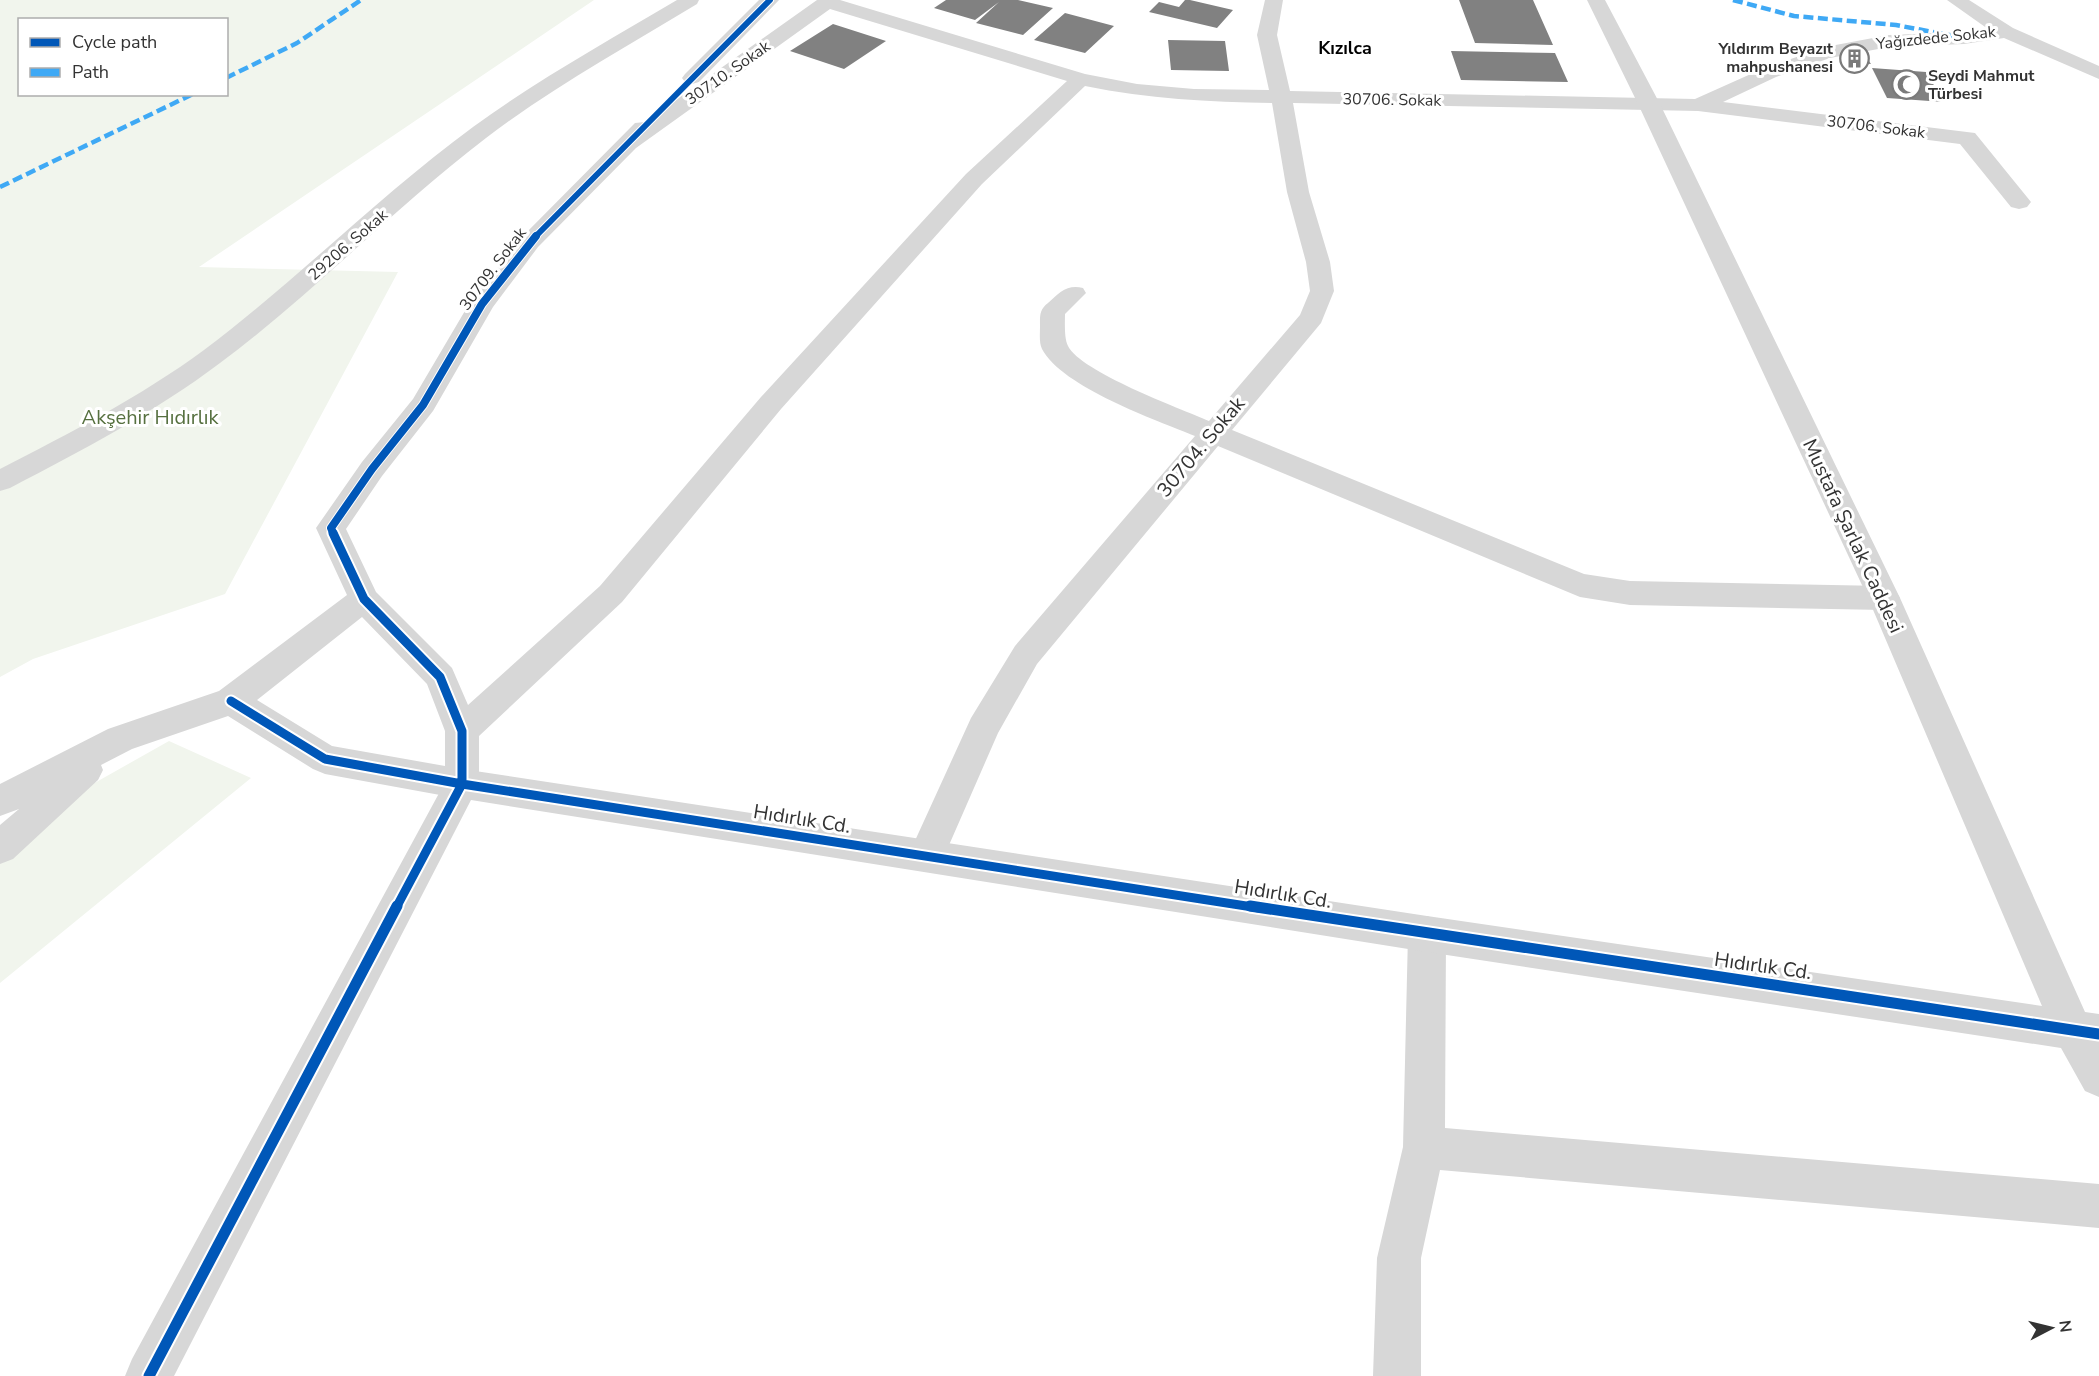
<svg xmlns="http://www.w3.org/2000/svg" width="2099" height="1376" viewBox="0 0 2099 1376" font-family="'Nunito Sans',sans-serif">
  <style>
    .green { fill: #f1f5ed; fill-rule: evenodd }
    .building { fill: #818181 }
    .lines { fill: none; stroke-linecap: round; stroke-linejoin: round }
    .minor { fill: #d7d7d7; fill-rule: evenodd }
    .tertiary { fill: #d7d7d7; fill-rule: evenodd }
    .quiet { stroke: #3fa9f5; stroke-width: 4.5; stroke-dasharray: 10 4.5; stroke-linecap: butt }
    .cycleway-far3-casing { stroke: #fff; stroke-width: 8 }
    .cycleway-far2-casing { stroke: #fff; stroke-width: 10 }
    .cycleway-far1-casing { stroke: #fff; stroke-width: 13 }
    .cycleway-casing { stroke: #fff; stroke-width: 15 }
    .cycleway-far3 { stroke: #0057b8; stroke-width: 6 }
    .cycleway-far2 { stroke: #0057b8; stroke-width: 8 }
    .cycleway-far1 { stroke: #0057b8; stroke-width: 9 }
    .cycleway { stroke: #0057b8; stroke-width: 11 }
    .labels { text-anchor: middle; dominant-baseline: central; stroke-width: 6; stroke-linejoin: round; paint-order: stroke }
    .far-street-label { font-size: 16px; fill: #333; stroke: #fff }
    .far-poi-label { font-size: 16px; font-weight: bold; fill: #333; stroke: #fff; text-anchor: end }
    .far-neighbourhood-label { font-size: 18px; font-weight: bold; fill: #000; stroke: #fff }
    .park-label { font-size: 20px; fill: #56703f; stroke: #fff }
    .street-label { font-size: 20px; fill: #333; stroke: #fff }
  </style>
  <rect width="100%" height="100%" fill="#fff"/>
  <path class="green" d="M 0,0 L 594,0 L 199,267 L 398,272 L 225,594 L 33,659 L 0,677 ZM 20,20 L 226,20 L 226,94 L 20,94 Z
    M 169,741 L 251,778 L 0,983 L 0,841 L 36,816 Z"/>
  <path class="building" d="M 946,0 L 1018,0 L 1053,8 L 1023,35 L 976,23 L 999,2 L 975,20 L 934,8 Z
    M 1185,0 L 1190,0 L 1233,10 L 1217,28 L 1149,12 L 1159,2 L 1179,7 Z
    M 1459,0 L 1533,0 L 1553,45 L 1475,43 Z
    M 1065,13 L 1114,26 L 1085,53 L 1034,40 Z
    M 833,24 L 886,41 L 844,69 L 790,51 Z
    M 1168,40 L 1225,41 L 1229,71 L 1171,70 Z
    M 1451,51 L 1555,53 L 1568,82 L 1461,80 Z
    M 1839,53 L 1864,54 L 1871,64 L 1845,62 Z
    M 1872,68 L 1926,72 L 1944,102 L 1887,98 Z"/>
  <g class="lines">
    <path class="minor" d="M 677,0 L 699,0 L 697,4 C 626,47 553,87 486,138 C 394,208 313,294 220,363 C 155,412 83,450 10,488 L 0,491 L 0,469 C 70,433 140,397 204,350 C 297,280 379,196 473,127 C 537,80 608,41 677,0 Z
      M 759,0 L 779,0 L 699,82 L 692,84 L 685,82 L 682,78 L 685,74 Z
      M 817,0 L 840,0 L 1085,74 L 1137,84 L 1194,89 L 1269,90 L 1257,35 L 1265,0 L 1283,0 L 1277,35 L 1290,91 L 1695,99 L 1762,69 L 1825,47 L 1889,35 L 1964,32 L 1988,29 L 1947,0 L 1969,0 L 2013,28 L 2099,66 L 2099,79 L 2004,38 L 1964,44 L 1889,47 L 1830,58 L 1776,77 L 1723,102 L 1975,133 L 2031,202 L 2027,207 L 2019,209 L 2011,207 L 1960,144 L 1698,111 L 1293,103 L 1309,192 L 1330,262 L 1334,291 L 1321,323 L 1232,430 L 1584,574 L 1630,581 L 1884,586 L 1895,590 L 1900,598 L 1895,606 L 1884,610 L 1630,605 L 1580,597 L 1218,446 L 1037,664 L 998,733 L 939,868 L 926,872 L 913,868 L 908,856 L 971,718 L 1015,646 L 1195,436 C 1156,420 1062,387 1042,349 C 1039,343 1040,334 1040,327 C 1040,316 1039,310 1048,303 C 1059,293 1067,284 1083,288 L 1086,293 L 1065,314 C 1065,323 1064,338 1068,346 C 1081,372 1179,408 1209,421 L 1300,315 L 1310,291 L 1306,262 L 1287,192 L 1272,103 C 1208,102 1149,99 1085,86 L 982,184 L 781,409 L 622,602 L 479,736 L 479,784 L 474,795 L 462,799 L 325,774 L 313,769 L 228,716 L 132,749 L 101,765 L 103,770 L 98,780 L 13,859 L 0,864 L 0,825 L 19,809 L 0,816 L 0,784 L 108,729 L 219,691 L 347,595 L 316,528 L 362,462 L 413,399 L 469,304 L 522,237 L 635,123 L 645,122 ZM 830,9 L 1067,81 L 966,174 L 761,397 L 600,586 L 468,705 L 452,668 L 376,592 L 346,529 L 382,476 L 433,411 L 493,307 L 538,247 L 636,148 ZM 362,617 L 427,684 L 445,731 L 445,766 L 332,746 L 257,700 Z
      M 1427,916 L 1440,921 L 1446,934 L 1445,1128 L 2099,1184 L 2099,1228 L 1440,1170 L 1421,1258 L 1421,1376 L 1373,1376 L 1377,1258 L 1403,1147 L 1408,934 L 1414,921 Z"/>
    <path class="tertiary" d="M 1587,0 L 1605,0 L 1661,106 L 1900,598 L 2085,1012 L 2099,1014 L 2099,1097 L 2085,1091 L 2061,1048 L 1427,952 L 471,800 L 174,1376 L 125,1376 L 132,1359 L 450,773 L 462,769 L 1427,916 L 2042,1006 L 1868,598 L 1639,106 Z"/>
    <path class="quiet" d="M 1733,0 L 1794,16 L 1896,25 L 1964,38
      M 226,78 L 297,43 L 361,0
      M 0,187 L 193,94"/>
    <defs>
      <path id="cycleway-far3" d="M 535,237 L 770,0"/>
      <path id="cycleway-far2" d="M 334,535 L 331,528 L 372,469 L 423,405 L 482,304 L 536,236"/>
      <path id="cycleway-far1" d="M 333,533 L 364,599 L 440,677 L 462,731 L 462,784 L 396,908
        M 231,701 L 325,759 L 462,784 L 1259,908"/>
      <path id="cycleway" d="M 1250,906 L 2099,1034
        M 149,1376 L 397,906"/>
    </defs>
    <use href="#cycleway-far3" class="cycleway-far3-casing"/>
    <use href="#cycleway-far2" class="cycleway-far2-casing"/>
    <use href="#cycleway-far1" class="cycleway-far1-casing"/>
    <use href="#cycleway" class="cycleway-casing"/>
    <use href="#cycleway-far3" class="cycleway-far3"/>
    <use href="#cycleway-far2" class="cycleway-far2"/>
    <use href="#cycleway-far1" class="cycleway-far1"/>
    <use href="#cycleway" class="cycleway"/>
  </g>
  <defs>
    <symbol id="building-ring" viewBox="-11 -11 22 22"><circle r="9.5" fill="#fff" stroke="#7a7a7a" stroke-width="1.5"/><path d="M-4-6H4V6H1V3H-1V6H-4ZM-2.5-4.3h1.7v1.8h-1.7ZM.8-4.3h1.7v1.8H.8ZM-2.5-1h1.7V.8h-1.7ZM.8-1h1.7V.8H.8Z" fill="#7a7a7a"/></symbol>
    <symbol id="mosque-ring" viewBox="-11 -11 22 22"><circle r="9.5" fill="#fff" stroke="#7a7a7a" stroke-width="1.5"/><path d="M3.5-4.9A6 6 0 1 0 3.5 4.9A5 5 0 1 1 3.5-4.9Z" fill="#7a7a7a"/></symbol>
  </defs>
  <g fill-rule="evenodd">
    <use href="#building-ring" x="1838" y="42" width="33" height="33"/>
    <use href="#mosque-ring" x="1890" y="68" width="33" height="33"/>
  </g>
  <g class="labels">
    <g class="far-street-label">
      <text transform="translate(1936 38) rotate(-6)">Yağızdede Sokak</text>
      <text transform="translate(728 73) rotate(-35)">30710. Sokak</text>
      <text transform="translate(1392 100) rotate(1)">30706. Sokak</text>
      <text transform="translate(1876 127) rotate(7)">30706. Sokak</text>
      <text transform="translate(348 245) rotate(-41)">29206. Sokak</text>
      <text transform="translate(493 269) rotate(-53)">30709. Sokak</text>
    </g>
    <g class="far-poi-label">
      <text x="1833" y="49">Yıldırım Beyazıt<tspan x="1833" dy="18">mahpushanesi</tspan></text>
      <text x="1928" y="76" text-anchor="start">Seydi Mahmut<tspan x="1928" dy="18">Türbesi</tspan></text>
    </g>
    <g class="far-neighbourhood-label">
      <text x="1345" y="48">Kızılca</text>
    </g>
    <g class="park-label">
      <text x="150" y="417">Akşehir Hıdırlık</text>
    </g>
    <g class="street-label">
      <text transform="translate(1201 447) rotate(-50)">30704. Sokak</text>
      <text transform="translate(1853 536) rotate(65)">Mustafa Şarlak Caddesi</text>
      <text transform="translate(802 819) rotate(9)">Hıdırlık Cd.</text>
      <text transform="translate(1283 894) rotate(9)">Hıdırlık Cd.</text>
      <text transform="translate(1763 966) rotate(8)">Hıdırlık Cd.</text>
    </g>
  </g>
  <rect x="18" y="18" width="210" height="78" fill="#ffffff" stroke="#adadad" stroke-width="1.5"/>
  <rect x="30" y="38" width="30" height="9" fill="#0057b8" stroke="#adadad" stroke-width="1.5"/>
  <text x="72" y="48" font-size="18" fill="#333333">Cycle path</text>
  <rect x="30" y="68" width="30" height="9" fill="#3fa9f5" stroke="#adadad" stroke-width="1.5"/>
  <text x="72" y="78" font-size="18" fill="#333333">Path</text>
  <g transform="translate(2051 1328) rotate(83)" stroke="#ffffff" stroke-width="4.5" paint-order="stroke">
  <path d="M0-4.5L10 22L0 15L-10 22Z" fill="#333333"/>
  <text y="-9" font-size="16" font-weight="bold" text-anchor="middle" fill="#333333">N</text>
  </g>
</svg>
